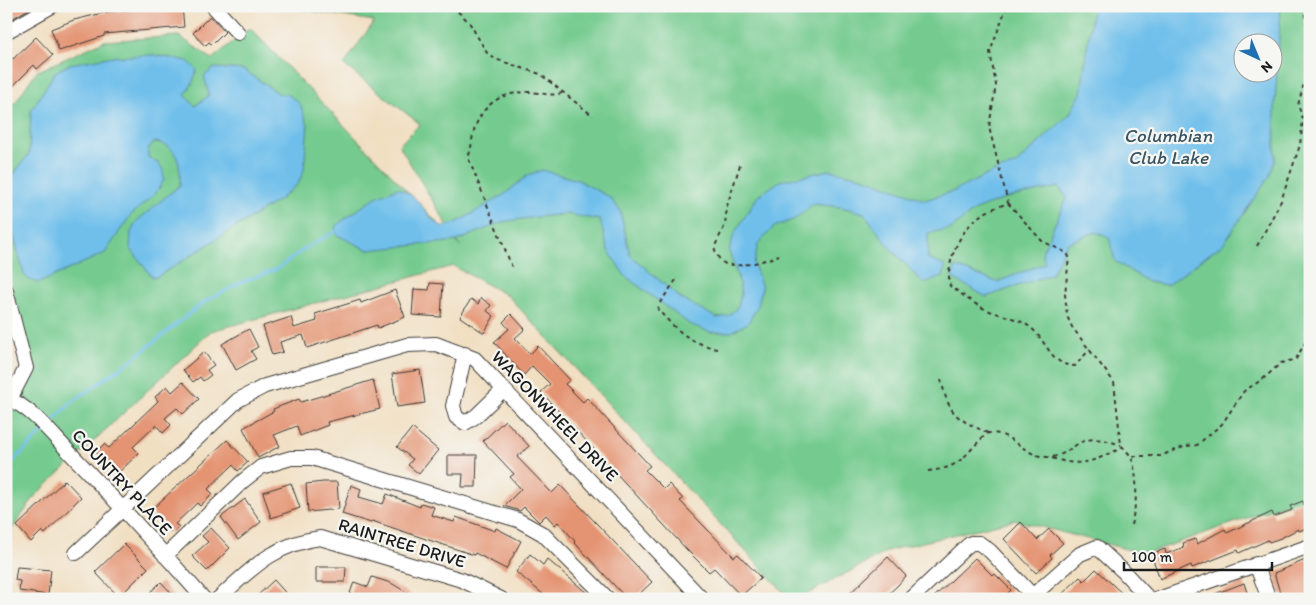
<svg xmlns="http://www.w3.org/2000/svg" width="1316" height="605" viewBox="0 0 1316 605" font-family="Itim,sans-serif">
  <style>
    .green { fill: #75cb8f; stroke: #487456; fill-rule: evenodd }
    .water { fill: #70bfeb; stroke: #466e84; fill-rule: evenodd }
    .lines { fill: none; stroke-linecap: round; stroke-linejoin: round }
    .stream { stroke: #70bfeb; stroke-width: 3 }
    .building { fill: #e49473 }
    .minor-casing { stroke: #3c3935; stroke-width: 16 }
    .path { stroke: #3c3935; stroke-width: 2; stroke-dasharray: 4 4; stroke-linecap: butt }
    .minor { stroke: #fff; stroke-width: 14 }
    .labels { text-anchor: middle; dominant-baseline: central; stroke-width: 4.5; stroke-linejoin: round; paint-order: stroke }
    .street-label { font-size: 18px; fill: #1c1c1c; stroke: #f6f6f2 }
    .water-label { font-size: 19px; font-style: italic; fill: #395564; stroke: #f6f6f2 }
  </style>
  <rect width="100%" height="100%" fill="#f6f6f2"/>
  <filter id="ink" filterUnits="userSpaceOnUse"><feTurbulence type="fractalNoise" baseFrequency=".02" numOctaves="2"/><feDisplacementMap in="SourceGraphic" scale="10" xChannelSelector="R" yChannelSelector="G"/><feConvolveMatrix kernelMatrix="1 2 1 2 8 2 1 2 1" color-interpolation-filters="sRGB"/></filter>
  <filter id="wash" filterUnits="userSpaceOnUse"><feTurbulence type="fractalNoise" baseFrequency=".0096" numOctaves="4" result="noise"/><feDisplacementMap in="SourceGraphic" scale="20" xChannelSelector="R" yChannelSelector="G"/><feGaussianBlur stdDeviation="1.12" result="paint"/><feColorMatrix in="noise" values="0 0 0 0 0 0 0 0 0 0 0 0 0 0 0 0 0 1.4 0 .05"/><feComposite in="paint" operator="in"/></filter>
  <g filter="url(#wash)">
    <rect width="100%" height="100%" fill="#f1dfc2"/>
    <path class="green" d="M 280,6 L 1310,6 L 1310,496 L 1145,554 L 1015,520 L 890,550 L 798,599 L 790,599 L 508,296 L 453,266 L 211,331 L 35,496 L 6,538 L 6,415 L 33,371 L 6,265 L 6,116 L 36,72 L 104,41 L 179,36 L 212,59 L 250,28 L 460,246 L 399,145 L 420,124 L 344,65 L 374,21 ZM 1244,42 L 1274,42 L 1274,72 L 1244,72 Z"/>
    <path class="water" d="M 1093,6 L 1281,6 L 1275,104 L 1275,161 L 1269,177 L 1223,244 L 1167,285 L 1148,282 L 1115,261 L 1109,238 L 1096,232 L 1067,243 L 1052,274 L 986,297 L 951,277 L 956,267 L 997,282 L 1045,263 L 1042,252 L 1067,198 L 1059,187 L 1007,198 L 975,210 L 951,229 L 928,233 L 928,259 L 945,266 L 943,277 L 923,283 L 890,248 L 864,213 L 841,207 L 813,204 L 795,219 L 774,227 L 758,244 L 754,264 L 762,288 L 758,306 L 748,323 L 731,332 L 710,332 L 689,324 L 625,276 L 608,250 L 600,220 L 566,214 L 536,217 L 502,222 L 457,241 L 368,250 L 337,235 L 335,226 L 376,197 L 398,188 C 425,198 424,219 444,227 L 458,222 L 505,194 L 528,175 L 542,170 L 578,180 L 609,197 L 620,210 L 630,255 L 680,298 L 717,318 L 728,316 L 738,307 L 741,294 L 738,277 L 729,251 L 734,234 L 758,196 L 780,181 L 829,170 L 862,177 L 925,200 L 954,191 L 993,172 L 1016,164 L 1069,115 L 1081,93 ZM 1244,42 L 1274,42 L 1274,72 L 1244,72 Z
      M 153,55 L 188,61 L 197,70 L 192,84 L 185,95 L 195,106 L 209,95 L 204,76 L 214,68 L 244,70 L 278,93 L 289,95 L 300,104 L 308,125 L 304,170 L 298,184 L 280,199 L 157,277 L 152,277 L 130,248 L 131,232 L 137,221 L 180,185 C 181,165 178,145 155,142 L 148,149 L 148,157 L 159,164 L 163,170 L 164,180 L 156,193 L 130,216 L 105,253 L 39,283 L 29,280 L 24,275 L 6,206 L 6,184 L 29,154 L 31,111 L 55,72 L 70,64 L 108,57 Z"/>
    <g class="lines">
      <path class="stream" d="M 49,425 L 72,402 L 133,359 L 204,302 L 242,282 L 277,269 L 307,247 L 336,231
        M 6,468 L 45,430"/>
    </g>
    <g id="blocks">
      <path class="building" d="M 6,6 L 34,6 L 6,22 Z
        M 169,6 L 182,6 L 184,27 L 104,34 L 104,36 L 59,51 L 51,29 L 74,20 L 107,12 Z
        M 210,16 L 225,32 L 212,45 L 209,42 L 205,46 L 193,33 Z
        M 36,37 L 53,55 L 37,69 L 34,65 L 6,93 L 6,61 L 10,57 L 13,59 Z
        M 430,283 L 443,284 L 441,317 L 412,315 L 414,289 L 429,290 Z
        M 395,290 L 405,317 L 378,328 L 377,325 L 307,348 L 303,335 L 280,342 L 283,352 L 272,355 L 263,326 L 291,317 L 294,328 L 317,321 L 315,314 L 360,300 L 361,303 Z
        M 481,298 L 491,305 L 487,311 L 494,316 L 484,333 L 460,317 L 471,299 L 478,304 Z
        M 511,314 L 525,329 L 515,338 L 530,354 L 538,346 L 570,380 L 565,384 L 583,402 L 587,398 L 650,466 L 645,470 L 664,489 L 669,484 L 683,499 L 680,501 L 704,526 L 734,557 L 738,554 L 761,578 L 741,596 L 714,568 L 709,572 L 688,551 L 541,392 L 550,384 L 532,366 L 524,375 L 494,342 L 509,329 L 503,322 Z
        M 249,329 L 258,347 L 251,351 L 256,359 L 236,370 L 222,344 Z
        M 204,352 L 214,365 L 207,370 L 211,375 L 203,381 L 200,377 L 193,382 L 183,370 Z
        M 420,370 L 425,403 L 397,407 L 392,374 Z
        M 373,380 L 380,409 L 327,422 L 328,425 L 300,436 L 297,426 L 274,435 L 280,446 L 258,458 L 243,428 L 274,411 L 273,409 L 299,399 L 301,402 Z
        M 183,382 L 199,399 L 183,414 L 177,408 L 165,418 L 171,425 L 163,433 L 156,425 L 133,447 L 139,453 L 117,474 L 96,452 L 104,444 L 109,448 L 158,401 L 155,397 L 167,386 L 172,392 Z
        M 505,420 L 529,446 L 517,457 L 552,493 L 560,485 L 652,582 L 634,599 L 627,599 L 574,542 L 575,541 L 558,522 L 555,525 L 546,515 L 539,522 L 524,507 L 520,511 L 504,506 L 521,489 L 510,477 L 514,474 L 483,441 Z
        M 412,428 L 438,450 L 419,474 L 408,465 L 413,459 L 397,447 Z
        M 227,440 L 248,462 L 238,471 L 233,465 L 208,489 L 213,494 L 200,506 L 197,503 L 175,524 L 179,527 L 172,533 L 150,511 Z
        M 448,455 L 477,455 L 476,487 L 462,487 L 463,474 L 448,474 Z
        M 65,480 L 81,497 L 45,534 L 42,531 L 31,542 L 17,526 Z
        M 323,482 L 337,482 L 339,509 L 308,512 L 306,484 Z
        M 291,483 L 300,508 L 271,518 L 263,492 Z
        M 351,485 L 361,489 L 359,497 L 383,504 L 387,494 L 420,507 L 421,503 L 434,507 L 431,515 L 454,522 L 456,517 L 495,531 L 496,528 L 521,541 L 506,569 L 475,553 L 474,555 L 372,521 L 371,523 L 342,514 Z
        M 245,499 L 261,522 L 238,540 L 221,517 Z
        M 1303,501 L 1304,505 L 1310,503 L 1310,527 L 1299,531 L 1298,529 L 1281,538 L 1269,542 L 1268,540 L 1239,553 L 1238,550 L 1192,568 L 1191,565 L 1160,579 L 1151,554 L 1165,549 L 1166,554 L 1184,547 L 1183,543 L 1195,539 L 1197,544 L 1225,529 L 1227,533 L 1272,512 L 1274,517 L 1292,510 L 1290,506 Z
        M 1021,522 L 1037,540 L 1049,529 L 1063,543 L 1050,555 L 1052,558 L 1036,573 L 1004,539 Z
        M 211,528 L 230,548 L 207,571 L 192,556 L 208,542 L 202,536 Z
        M 124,544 L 148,568 L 119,597 L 95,572 Z
        M 530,554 L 543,565 L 547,559 L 588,594 L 584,599 L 549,599 L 516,572 Z
        M 888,557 L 906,576 L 898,585 L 883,599 L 844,599 Z
        M 975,558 L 993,576 L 995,574 L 1011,590 L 1002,599 L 932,599 Z
        M 1310,558 L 1310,599 L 1282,599 L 1274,573 Z
        M 17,567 L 51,570 L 48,595 L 19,591 L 20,581 L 15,580 Z
        M 316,567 L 346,567 L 345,582 L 316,582 Z
        M 1096,569 L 1128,599 L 1057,599 L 1080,577 L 1084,581 Z
        M 372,577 L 391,583 L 418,599 L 348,599 L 354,582 L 368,587 Z
        M 274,580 L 291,599 L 254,599 Z
        M 161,582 L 177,599 L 143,599 Z
        M 1244,583 L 1249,599 L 1204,599 L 1204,598 Z"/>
    </g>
  </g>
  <g filter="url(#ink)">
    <use href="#blocks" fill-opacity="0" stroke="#3c3935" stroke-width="1"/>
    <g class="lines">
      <defs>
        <path id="minor" d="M 213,6 L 238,33
          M 6,32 L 52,6
          M 6,291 L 26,368 L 10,399
          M 465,354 L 453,406 L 456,417 L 465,423 L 476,416 L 504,389
          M 6,398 C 32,407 53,436 72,455 C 117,502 161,550 204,599
          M 76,553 L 238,400 L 265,386 L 407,345 L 436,344 L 475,359 L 702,599
          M 165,556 L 243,481 L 261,467 L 291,458 L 312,458 L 518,520 L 543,534 L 608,599
          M 1256,564 L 1269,599
          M 218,599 C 251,569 274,544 320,538 L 462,580 L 501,599
          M 911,599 L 966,547 L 971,543 L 979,543 L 990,551 L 1033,596
          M 1029,599 L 1080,554 L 1097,547 L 1123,571 L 1149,599
          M 1158,599 L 1310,546"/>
      </defs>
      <use href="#minor" class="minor-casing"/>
      <path class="path" d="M 452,6 L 469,22 L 487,53 L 495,59 L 540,74 L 593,116
        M 1007,6 L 990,52 L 996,85 L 989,127 L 1008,203 C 998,207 984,211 976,219 C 959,233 945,264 950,286 C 962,294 972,303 985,309 C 1000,316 1018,317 1031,328 C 1047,341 1051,366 1075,366 L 1090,349
        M 740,165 L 727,206 L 725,225 L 714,248 C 717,254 719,262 726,264 C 741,268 765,261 779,255
        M 1008,203 L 1042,241 L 1067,253 L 1069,257 L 1065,294 L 1067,316 L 1072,327 L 1114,382 L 1121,445 L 1131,456 L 1160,456 L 1186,446 L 1197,445 L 1222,424 L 1244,391 L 1263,379 L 1281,363 L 1296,359 L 1310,334
        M 1257,246 L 1281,201 L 1300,145 L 1303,119 L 1298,105 L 1305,80 L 1309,34 L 1303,6
        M 512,267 L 468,157 C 472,149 471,143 473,135 C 479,107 499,92 528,92 C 540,92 550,97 562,93
        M 676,280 L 659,304 L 658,310 C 679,332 687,341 717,349
        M 941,379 C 949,415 955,418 988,433
        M 1052,458 C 1082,468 1095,461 1123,447
        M 928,471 C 964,468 963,454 988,433 C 1012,431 1024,457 1048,457 C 1060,457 1067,451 1076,445 C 1090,435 1106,440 1121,445
        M 1131,525 C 1137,501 1139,480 1131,456"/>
      <use href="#minor" class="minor"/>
    </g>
  </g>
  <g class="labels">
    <g class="street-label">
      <text transform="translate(555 416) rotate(46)">WAGONWHEEL DRIVE</text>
      <text transform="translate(122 482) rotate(47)">COUNTRY PLACE</text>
      <text transform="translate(402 543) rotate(17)">RAINTREE DRIVE</text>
    </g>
    <g class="water-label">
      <text x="1168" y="135">Columbian<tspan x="1168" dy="22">Club Lake</tspan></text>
    </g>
  </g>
  <rect width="1316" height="605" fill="none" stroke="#f6f6f2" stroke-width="25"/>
  <g transform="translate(1258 58) rotate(136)"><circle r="24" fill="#f6f6f2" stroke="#9f9f9c"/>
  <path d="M0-4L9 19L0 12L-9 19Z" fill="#1f6fb2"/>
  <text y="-8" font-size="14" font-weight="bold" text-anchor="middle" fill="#1c1c1c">N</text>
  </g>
  <path d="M1124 562v8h148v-8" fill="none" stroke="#1c1c1c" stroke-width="2.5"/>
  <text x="1131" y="562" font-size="15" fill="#1c1c1c" stroke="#f6f6f2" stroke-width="4" paint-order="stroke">100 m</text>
</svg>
